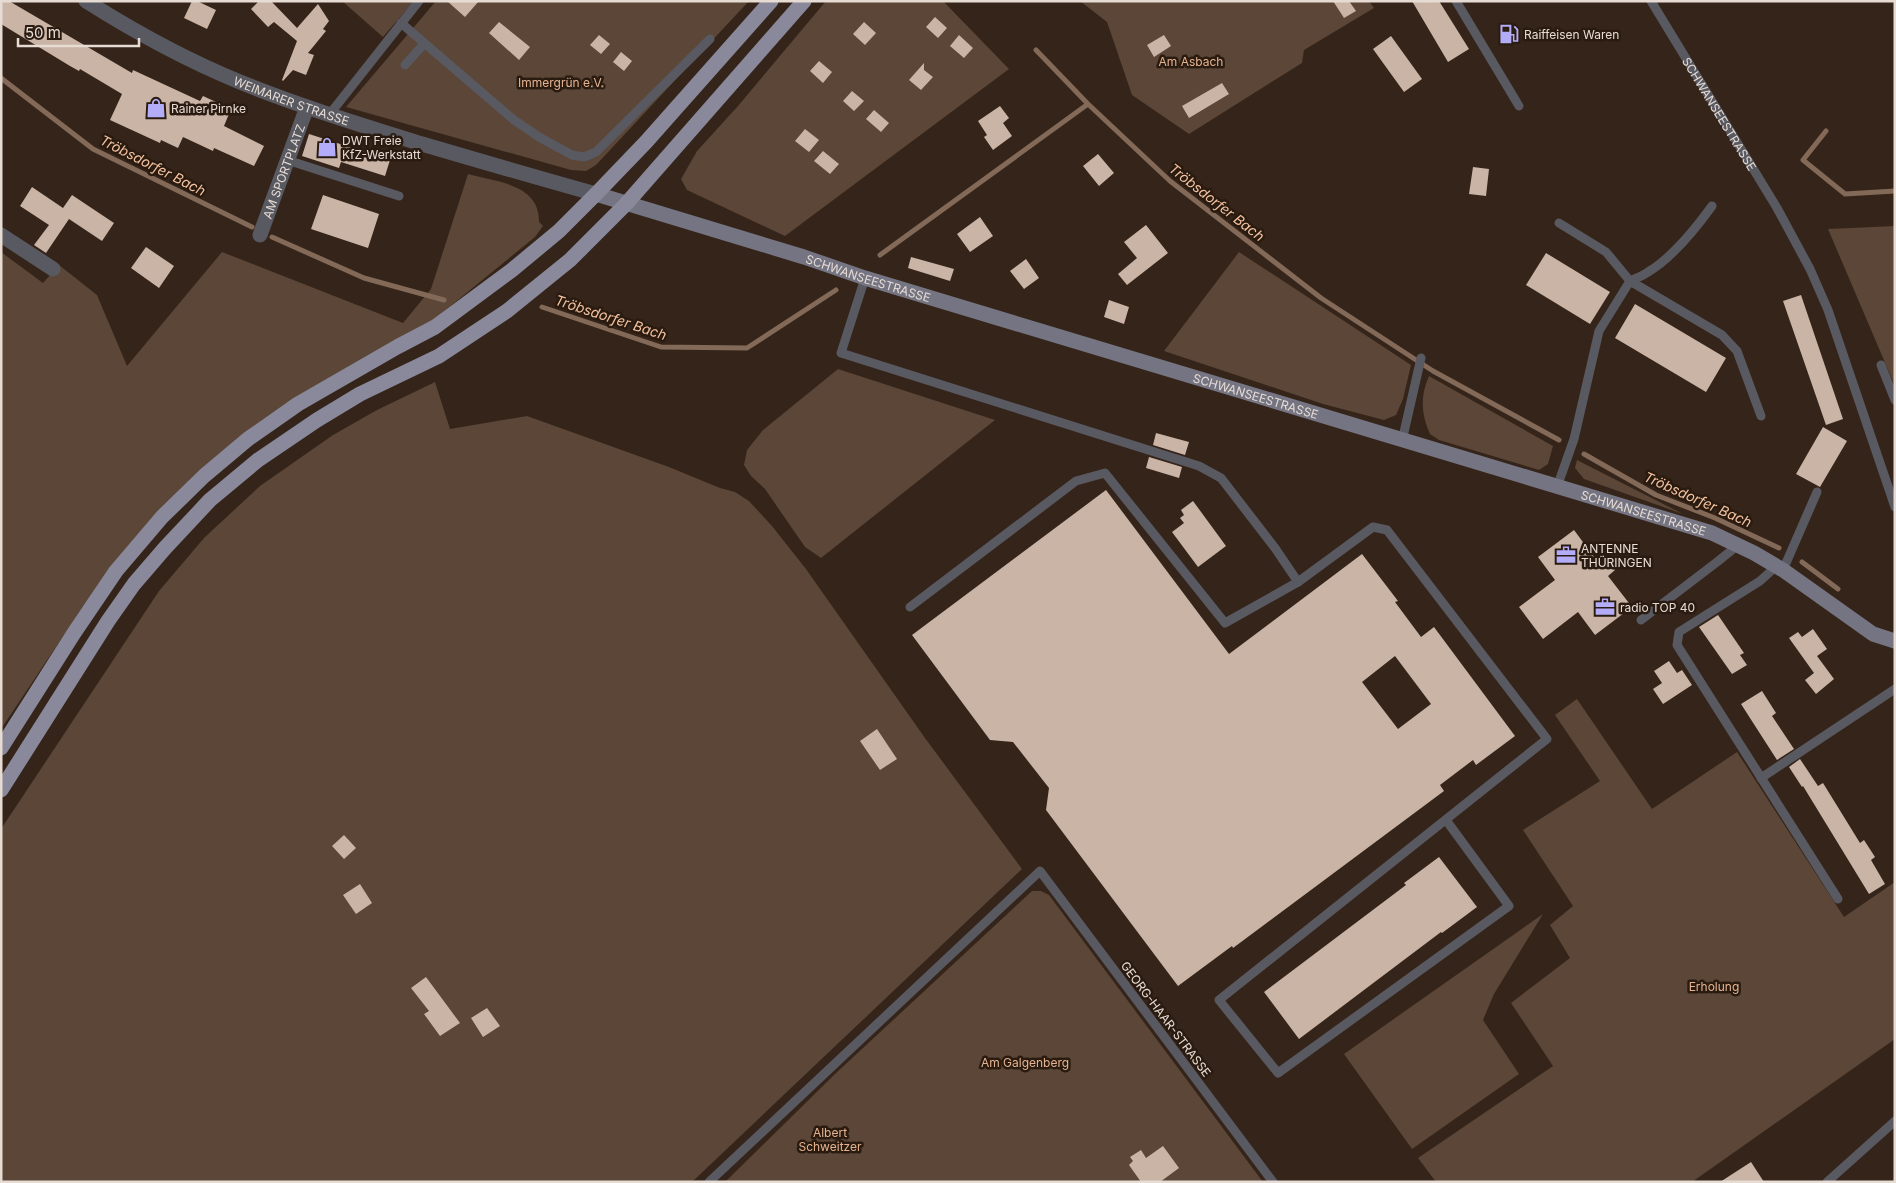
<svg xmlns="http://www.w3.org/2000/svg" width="1896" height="1183" viewBox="0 0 1896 1183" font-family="Inter,sans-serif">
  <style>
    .green { fill: #5b4637 }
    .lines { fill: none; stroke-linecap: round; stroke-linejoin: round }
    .stream { stroke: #836957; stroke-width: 5 }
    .building { fill: #cab4a6; fill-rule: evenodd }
    .lane { stroke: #595962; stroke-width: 9 }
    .street { stroke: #595962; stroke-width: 15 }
    .secondary { stroke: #747482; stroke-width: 15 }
    .primary { stroke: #89899b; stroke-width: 15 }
    .labels { text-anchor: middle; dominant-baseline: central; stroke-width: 5; stroke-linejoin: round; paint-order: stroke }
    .poi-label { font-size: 12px; fill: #e7dcd4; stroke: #2a1b10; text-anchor: start }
    .park-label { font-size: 12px; fill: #e5b391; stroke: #2a1b10 }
    .street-label { font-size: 12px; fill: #e7dcd4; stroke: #2a1b10 }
    .water-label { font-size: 14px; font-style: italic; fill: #f4c2a0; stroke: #2a1b10 }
  </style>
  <rect width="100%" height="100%" fill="#352419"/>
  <path class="green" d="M 342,1 L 414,1 L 383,37 Z
    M 436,1 L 749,1 L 596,165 L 586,171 L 571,170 L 346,107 Z
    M 826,1 L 943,1 L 1009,69 L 785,236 L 687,190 L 681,179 L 697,151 L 738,106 Z
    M 1080,1 L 1369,1 L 1374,8 L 1304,50 L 1302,63 L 1189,134 L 1132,95 L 1107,22 Z
    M 468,174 C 497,182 540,184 539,222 L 543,226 L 535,237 L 432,321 L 243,434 L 82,608 L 1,729 L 1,252 L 43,283 L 59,265 L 97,295 L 127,366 L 222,252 L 403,323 L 431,289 Z
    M 1895,226 L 1895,386 L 1828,229 Z
    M 1239,252 L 1411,365 L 1403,399 L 1396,415 L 1384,420 L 1323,404 L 1164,351 Z
    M 838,369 L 995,420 L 821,558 L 805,547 L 765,489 L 751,476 L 744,465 L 747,450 L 763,430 Z
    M 1429,376 L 1553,446 L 1548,464 L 1539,470 L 1439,440 L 1430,434 C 1421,414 1420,396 1429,376 Z
    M 435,382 L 450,429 L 527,416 L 669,467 L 720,488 L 735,492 L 749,501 L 772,526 L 806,569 L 925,738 L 1022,869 L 692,1182 L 1,1182 L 1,829 L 159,591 L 204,538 L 260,486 L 333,435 L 377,410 Z
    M 1577,460 L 1683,514 L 1584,479 L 1575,468 Z
    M 1577,699 L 1652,809 L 1737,752 L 1844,917 L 1895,882 L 1895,1039 L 1692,1182 L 1436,1182 L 1418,1158 L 1553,1066 L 1511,1003 L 1570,958 L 1550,925 L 1573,906 L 1523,830 L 1600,781 L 1555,715 Z
    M 1032,891 L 1041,891 L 1049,895 L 1263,1182 L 725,1182 L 835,1074 Z
    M 1543,914 L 1494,994 L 1483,1020 L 1519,1074 L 1412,1149 L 1344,1054 Z"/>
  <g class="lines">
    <path class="stream" d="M 1036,50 L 1088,104 L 1170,181 L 1321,298 L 1433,371 L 1559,440
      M 1,78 L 93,149 L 252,227
      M 1826,131 L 1803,160 L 1845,194 L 1895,191
      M 272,237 L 364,278 L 444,300
      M 880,255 L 1088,104
      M 542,307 L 661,347 L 747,348 L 836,290
      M 1584,454 L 1656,495 L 1715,518 L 1779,548
      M 1802,562 L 1838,589"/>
  </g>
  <path class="building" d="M 1,1 L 9,1 L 132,73 L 133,70 L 200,101 L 203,96 L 231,109 L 224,126 L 264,146 L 254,166 L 214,148 L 213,151 L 183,137 L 178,148 L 161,140 L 160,143 L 110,120 L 122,94 L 80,69 L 79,71 L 70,66 L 1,24 Z
    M 192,1 L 197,1 L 216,10 L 207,29 L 184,18 Z
    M 259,1 L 271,1 L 297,28 L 318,4 L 329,21 L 323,29 L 326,31 L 308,53 L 314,55 L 306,75 L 293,70 L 283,81 L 282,80 L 297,41 L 274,22 L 268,27 L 251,9 Z
    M 447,1 L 479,1 L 465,17 Z
    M 1333,1 L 1349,1 L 1356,11 L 1344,18 Z
    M 1412,1 L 1439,1 L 1469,49 L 1448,62 Z
    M 935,17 L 947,28 L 938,38 L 926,27 Z
    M 499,22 L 530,47 L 519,60 L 489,33 Z
    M 864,22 L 876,33 L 865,45 L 853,34 Z
    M 599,35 L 610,44 L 601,54 L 590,45 Z
    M 959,35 L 973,48 L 964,58 L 950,46 Z
    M 1164,35 L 1171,46 L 1154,57 L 1147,45 Z
    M 1391,36 L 1422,79 L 1404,92 L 1373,49 Z
    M 621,52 L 632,61 L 624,71 L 613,62 Z
    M 819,61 L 832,72 L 823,83 L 810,71 Z
    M 924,63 L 924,70 L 933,77 L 921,90 L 909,80 Z
    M 1222,83 L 1229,94 L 1189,118 L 1182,106 Z
    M 852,91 L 864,101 L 854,111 L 843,101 Z
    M 1000,106 L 1009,118 L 1003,123 L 1012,136 L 993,150 L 984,137 L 987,135 L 978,121 Z
    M 874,110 L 889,123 L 881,132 L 866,119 Z
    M 805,129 L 819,140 L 809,152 L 795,141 Z
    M 309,134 L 390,160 L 385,176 L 341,162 L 339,168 L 302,156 Z
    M 823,151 L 839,164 L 830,174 L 814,161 Z
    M 1098,154 L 1114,173 L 1099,186 L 1083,166 Z
    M 1473,167 L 1489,169 L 1486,196 L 1469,194 Z
    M 32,187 L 63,208 L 72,195 L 114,223 L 102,241 L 69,219 L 46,253 L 34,245 L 49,225 L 20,206 Z
    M 323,195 L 379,214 L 368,248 L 311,229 Z
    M 980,217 L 993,236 L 970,252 L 957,234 Z
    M 1146,225 L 1168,253 L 1127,285 L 1118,274 L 1137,258 L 1124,242 Z
    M 146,247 L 174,266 L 159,288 L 131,268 Z
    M 1546,253 L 1610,292 L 1590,324 L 1526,285 Z
    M 911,257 L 954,269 L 950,281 L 908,268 Z
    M 1026,259 L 1039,278 L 1024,289 L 1010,271 Z
    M 1801,295 L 1843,419 L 1826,425 L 1783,301 Z
    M 1109,300 L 1129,307 L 1124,324 L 1104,317 Z
    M 1635,304 L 1726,358 L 1706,392 L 1615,338 Z
    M 1823,427 L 1847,441 L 1820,487 L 1796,474 Z
    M 1156,433 L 1189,442 L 1185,455 L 1153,445 Z
    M 1149,457 L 1182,467 L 1179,478 L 1146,468 Z
    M 1106,490 L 1229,654 L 1362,554 L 1398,601 L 1395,602 L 1421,637 L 1434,627 L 1515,736 L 1476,765 L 1473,760 L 1440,785 L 1444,791 L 1233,948 L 1232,946 L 1178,986 L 1046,810 L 1049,788 L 1013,742 L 990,740 L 912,635 ZM 1395,656 L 1431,704 L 1398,729 L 1362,682 Z
    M 1193,501 L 1226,546 L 1198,567 L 1172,532 L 1184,523 L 1180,518 L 1184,515 L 1181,510 Z
    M 1574,530 L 1597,561 L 1603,555 L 1615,570 L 1608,576 L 1632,607 L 1595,635 L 1578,612 L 1543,639 L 1519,607 L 1555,580 L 1538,557 Z
    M 1718,615 L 1744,653 L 1740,655 L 1747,665 L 1732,674 L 1699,627 Z
    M 1813,629 L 1827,649 L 1817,656 L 1834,679 L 1816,694 L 1805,680 L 1814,673 L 1789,638 L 1798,632 L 1802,637 Z
    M 1669,661 L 1677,673 L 1682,670 L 1692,685 L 1663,704 L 1653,689 L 1662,683 L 1654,671 Z
    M 1762,691 L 1776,713 L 1772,716 L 1794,749 L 1777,760 L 1741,704 Z
    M 877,729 L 897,759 L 880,770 L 860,741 Z
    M 1800,759 L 1818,786 L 1823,783 L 1860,843 L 1864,840 L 1875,857 L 1871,860 L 1885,884 L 1869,894 L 1803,786 L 1802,787 L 1789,767 Z
    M 344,835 L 356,848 L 344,859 L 332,846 Z
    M 1439,857 L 1477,907 L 1442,933 L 1441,932 L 1299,1039 L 1264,992 L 1406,885 L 1404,883 Z
    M 360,884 L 372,903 L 356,914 L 343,895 Z
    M 426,977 L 460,1023 L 440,1036 L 424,1014 L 429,1011 L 411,988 Z
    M 487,1008 L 500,1026 L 483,1037 L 471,1018 Z
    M 1163,1146 L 1179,1168 L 1160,1182 L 1141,1182 L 1129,1165 L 1133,1161 L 1130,1157 L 1141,1150 L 1146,1158 Z
    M 1751,1162 L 1764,1182 L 1720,1182 Z"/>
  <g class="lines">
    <g class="lane">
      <path d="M 1456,1 L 1519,106"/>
      <path id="s1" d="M 1651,1 L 1777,208 L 1810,269 L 1828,310 L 1895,507"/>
      <path d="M 401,23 L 514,120 L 539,137 L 572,155 L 584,157 L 596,152 L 710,39"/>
      <path d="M 405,65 L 424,44"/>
      <path d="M 329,115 L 419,1"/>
      <path d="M 287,160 L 399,196"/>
      <path d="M 1559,223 L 1606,252 L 1630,281 C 1636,278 1643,276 1648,272 C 1672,258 1696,228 1712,206"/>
      <path d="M 865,278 L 841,353 L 1199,466 L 1221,478 L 1275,548 L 1298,582 L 1225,623 L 1105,473 L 1076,481 L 910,607"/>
      <path d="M 1881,365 L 1895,400"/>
      <path d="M 1402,441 L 1421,358"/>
      <path d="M 1557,487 L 1574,439 L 1599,331 L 1630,281 L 1722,335 L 1737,351 L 1761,416"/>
      <path d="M 1774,565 L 1770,572 L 1760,581 L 1679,632 L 1677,645 L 1838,899"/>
      <path d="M 1783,570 L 1817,492"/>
      <path d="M 1298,582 L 1373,527 L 1387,530 L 1547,739 L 1219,1000 L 1278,1073 L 1509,906 L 1446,820"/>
      <path d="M 1641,620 L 1717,562 L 1732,550 L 1735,544"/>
      <path d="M 1761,778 L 1895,689"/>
      <path d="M 709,1182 L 1040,871 L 1273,1182"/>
      <path d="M 1827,1182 L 1895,1121"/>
    </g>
    <g class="street">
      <path id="s2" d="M 86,1 C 135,32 186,60 240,82 C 299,106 361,125 422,144 C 480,161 538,178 596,194"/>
      <path d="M 1,235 L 53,269"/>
      <path id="s3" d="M 260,235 L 307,107"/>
    </g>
    <path class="secondary" id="s4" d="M 596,194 L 804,257 L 865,278 L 1712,533 L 1754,553 L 1783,570 L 1873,634 L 1895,641"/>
    <path class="primary" d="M 1,748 L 74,633 L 116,571 L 162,517 L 204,476 L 248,439 L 298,404 L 397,347 L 435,327 L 512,270 L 559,231 L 596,194 L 646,142 L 771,1
      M 1,790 L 108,621 L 134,584 L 165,548 L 210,500 L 258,460 L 317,420 L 360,394 L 439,356 L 507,311 L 570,260 L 626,204 L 804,1"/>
  </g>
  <defs>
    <symbol id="fuel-bare" viewBox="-9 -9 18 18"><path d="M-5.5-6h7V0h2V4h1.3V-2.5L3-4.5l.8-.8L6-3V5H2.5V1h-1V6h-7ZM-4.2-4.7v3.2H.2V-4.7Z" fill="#b3adf9" stroke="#2a1b10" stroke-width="2.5" paint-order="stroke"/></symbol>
    <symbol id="shop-bare" viewBox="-9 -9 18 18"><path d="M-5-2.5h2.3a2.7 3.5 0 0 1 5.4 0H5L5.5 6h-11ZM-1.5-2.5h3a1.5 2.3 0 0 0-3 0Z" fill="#b3adf9" stroke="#2a1b10" stroke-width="2.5" paint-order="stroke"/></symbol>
    <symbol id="office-bare" viewBox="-9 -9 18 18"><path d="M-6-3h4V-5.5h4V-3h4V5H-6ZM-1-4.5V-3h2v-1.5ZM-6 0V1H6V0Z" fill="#b3adf9" stroke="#2a1b10" stroke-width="2.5" paint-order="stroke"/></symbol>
  </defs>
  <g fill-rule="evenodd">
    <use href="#fuel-bare" x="1495" y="20" width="28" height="28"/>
    <use href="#shop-bare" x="142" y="94" width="28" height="28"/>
    <use href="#shop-bare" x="313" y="133" width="28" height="28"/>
    <use href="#office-bare" x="1552" y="541" width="28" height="28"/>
    <use href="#office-bare" x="1591" y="593" width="28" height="28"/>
  </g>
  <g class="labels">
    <g class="poi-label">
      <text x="1524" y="34">Raiffeisen Waren</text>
      <text x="171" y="108">Rainer Pirnke</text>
      <text x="342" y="140">DWT Freie<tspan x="342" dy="14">KfZ-Werkstatt</tspan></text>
      <text x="1581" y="548">ANTENNE<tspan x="1581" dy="14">THÜRINGEN</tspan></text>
      <text x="1620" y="607">radio TOP 40</text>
    </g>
    <g class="park-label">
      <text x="1191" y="61">Am Asbach</text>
      <text x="561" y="82">Immergrün e.V.</text>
      <text x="1714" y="986">Erholung</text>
      <text x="1025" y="1062">Am Galgenberg</text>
      <text x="830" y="1132">Albert<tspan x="830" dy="14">Schweitzer</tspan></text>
    </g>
    <g class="street-label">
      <text stroke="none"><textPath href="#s2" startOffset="229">WEIMARER STRASSE</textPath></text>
      <text stroke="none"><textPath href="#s1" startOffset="132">SCHWANSEESTRASSE</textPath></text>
      <text stroke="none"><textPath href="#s3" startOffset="68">AM SPORTPLATZ</textPath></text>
      <text stroke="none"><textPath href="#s4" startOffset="285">SCHWANSEESTRASSE</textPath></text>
      <text stroke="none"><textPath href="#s4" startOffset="690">SCHWANSEESTRASSE</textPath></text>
      <text stroke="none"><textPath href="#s4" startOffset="1095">SCHWANSEESTRASSE</textPath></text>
      <text transform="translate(1166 1019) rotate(53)">GEORG-HAAR-STRASSE</text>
    </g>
    <g class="water-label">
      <text transform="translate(153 165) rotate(27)">Tröbsdorfer Bach</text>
      <text transform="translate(1217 202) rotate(38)">Tröbsdorfer Bach</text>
      <text transform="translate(611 317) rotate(18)">Tröbsdorfer Bach</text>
      <text transform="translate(1698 499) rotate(24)">Tröbsdorfer Bach</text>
    </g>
  </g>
  <rect width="1896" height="1183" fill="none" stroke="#e7dcd4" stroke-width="5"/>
  <path d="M18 38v8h121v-8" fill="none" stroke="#e7dcd4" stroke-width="2.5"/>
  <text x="25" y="38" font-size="15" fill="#e7dcd4" stroke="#2a1b10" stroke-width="4" paint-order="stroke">50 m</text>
</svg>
